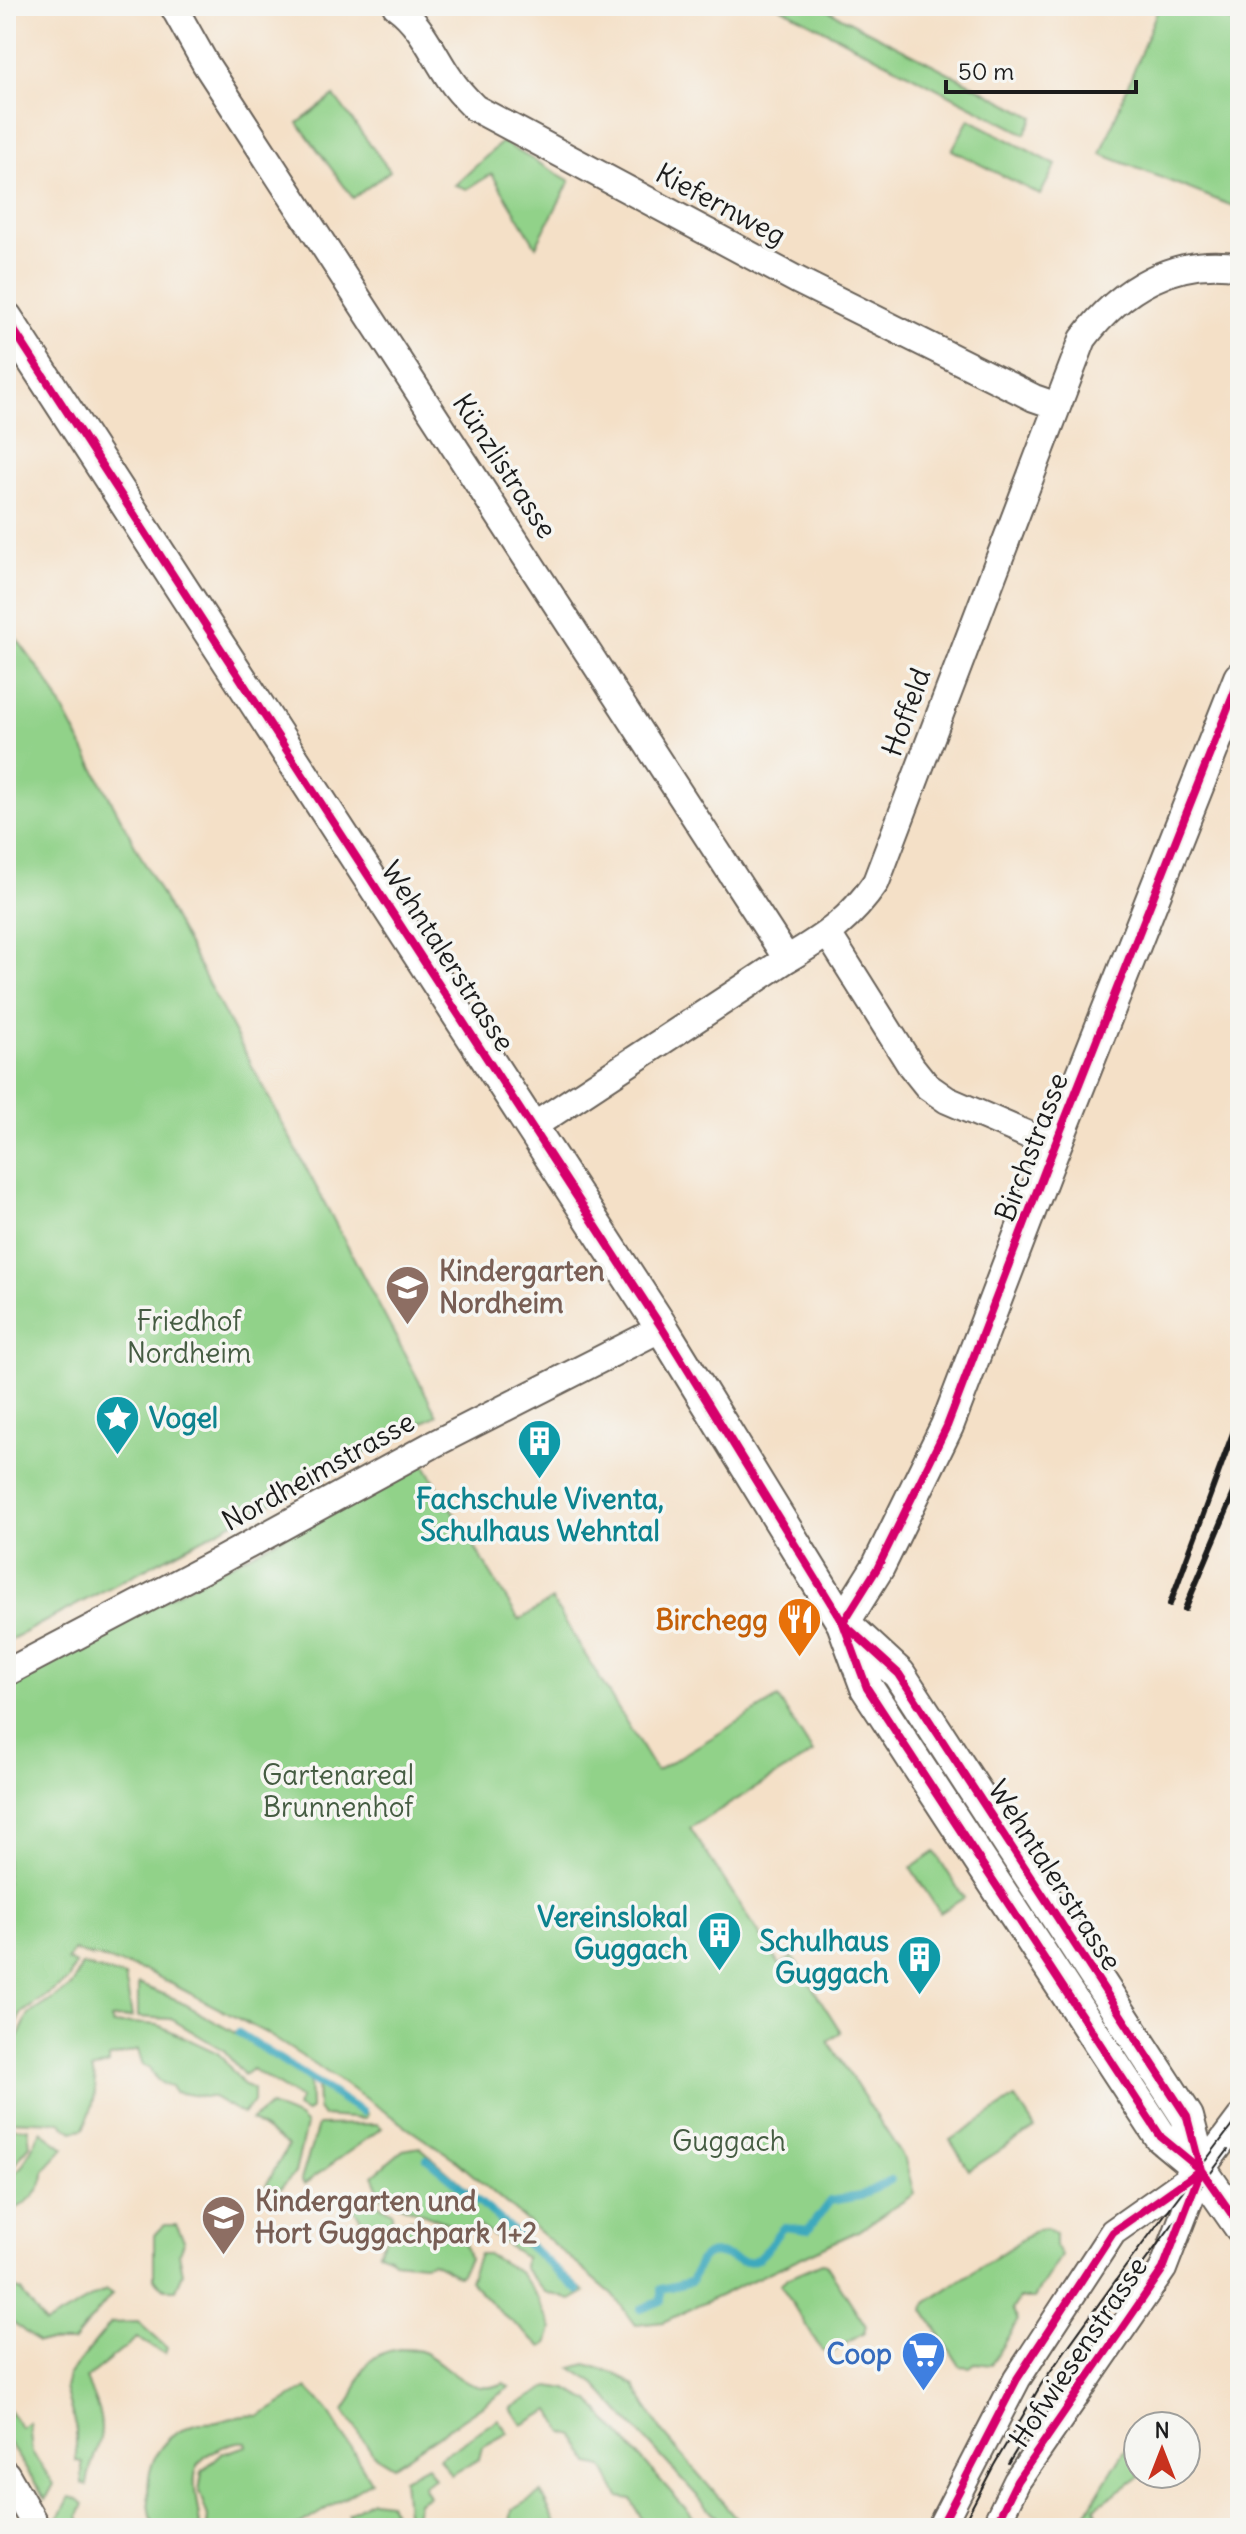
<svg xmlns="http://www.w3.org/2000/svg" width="1246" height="2534" viewBox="0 0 1246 2534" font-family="Delius,sans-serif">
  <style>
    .green { fill: #91d289; stroke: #567752; stroke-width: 2 }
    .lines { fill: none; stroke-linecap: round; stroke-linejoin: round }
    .stream { stroke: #3da9bd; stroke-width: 8 }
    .minor-casing { stroke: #686158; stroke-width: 30 }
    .major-casing { stroke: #686158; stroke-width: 36 }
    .minor { stroke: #fff; stroke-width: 26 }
    .major { stroke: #fff; stroke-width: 32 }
    .tram { stroke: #1c1c1c; stroke-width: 2 }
    .rail { stroke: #1c1c1c; stroke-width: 6 }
    .cycleway-casing { stroke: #f6f6f2; stroke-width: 13 }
    .cycleway { stroke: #d6006c; stroke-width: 8 }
    .labels { text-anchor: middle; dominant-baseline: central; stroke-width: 7; stroke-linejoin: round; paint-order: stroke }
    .street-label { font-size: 28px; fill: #1c1c1c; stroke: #f6f6f2 }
    .education-label { font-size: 28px; font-weight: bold; fill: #785e54; stroke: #f6f6f2; text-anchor: start }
    .park-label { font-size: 28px; fill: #455c42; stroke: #f6f6f2 }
    .culture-label { font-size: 28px; font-weight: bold; fill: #0d838f; stroke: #f6f6f2; text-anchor: end }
    .food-label { font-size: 28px; font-weight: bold; fill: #c56008; stroke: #f6f6f2; text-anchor: end }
    .shop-label { font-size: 28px; font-weight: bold; fill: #366cbe; stroke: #f6f6f2; text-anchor: end }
  </style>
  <rect width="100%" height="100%" fill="#f6f6f2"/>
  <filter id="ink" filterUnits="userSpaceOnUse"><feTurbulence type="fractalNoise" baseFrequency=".0125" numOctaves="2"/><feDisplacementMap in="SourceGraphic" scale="16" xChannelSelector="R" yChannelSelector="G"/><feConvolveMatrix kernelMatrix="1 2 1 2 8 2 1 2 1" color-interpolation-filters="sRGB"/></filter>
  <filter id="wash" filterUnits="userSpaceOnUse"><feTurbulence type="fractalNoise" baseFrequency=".006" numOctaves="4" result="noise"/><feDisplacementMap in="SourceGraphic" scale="32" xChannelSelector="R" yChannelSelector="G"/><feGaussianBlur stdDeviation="1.8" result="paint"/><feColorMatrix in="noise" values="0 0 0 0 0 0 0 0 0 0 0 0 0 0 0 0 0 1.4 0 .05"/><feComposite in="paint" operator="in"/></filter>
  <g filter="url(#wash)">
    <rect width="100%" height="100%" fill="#f4e0c7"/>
    <path class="green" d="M 778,6 L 820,6 L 1034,117 L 1025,134 Z
      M 1159,6 L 1192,6 L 1240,25 L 1240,209 L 1101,154 Z
      M 334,96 L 390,171 L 353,198 L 298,123 Z
      M 969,119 L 1056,165 L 1040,195 L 952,150 Z
      M 502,142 L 570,181 L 536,246 L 492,174 L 467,189 L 455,185 Z
      M 6,624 L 49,683 L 437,1415 L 6,1642 Z
      M 423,1462 L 519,1620 L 552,1600 L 656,1771 L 778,1698 L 813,1753 L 690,1828 L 780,1965 L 793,1957 L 841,2032 L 828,2041 L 905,2160 L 914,2194 L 858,2231 L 663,2322 L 636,2325 L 613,2295 L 453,2158 L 322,2069 L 264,2032 L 149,1972 L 74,1951 L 67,1961 L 76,1964 L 68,1980 L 22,2013 L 6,2039 L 6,1684 Z
      M 935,1852 L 964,1898 L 940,1913 L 911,1868 Z
      M 82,1965 L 125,1977 L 132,2017 L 111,2019 L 113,2025 L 133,2023 L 158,2025 L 218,2053 L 243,2084 L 253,2089 L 253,2102 L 243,2114 L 213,2097 L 204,2097 L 175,2092 L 171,2087 C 161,2085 153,2077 149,2068 L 143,2065 L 138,2050 L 109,2058 L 109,2064 L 92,2070 C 99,2091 93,2109 83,2129 L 73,2131 L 60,2122 L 6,2120 L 6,2052 L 12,2049 L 29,2014 L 71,1987 Z
      M 138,1984 L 173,1998 L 309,2075 L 310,2109 L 306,2113 L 297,2108 L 300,2099 L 252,2069 L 244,2075 L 223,2050 L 171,2019 L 138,2017 Z
      M 317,2080 L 367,2115 L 365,2119 L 323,2116 L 318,2109 Z
      M 1015,2098 L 1035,2128 L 969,2170 L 950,2140 Z
      M 270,2106 L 299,2118 L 306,2125 L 295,2173 L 270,2199 L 261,2194 L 288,2146 L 251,2120 Z
      M 377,2124 L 382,2128 L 304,2184 L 301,2180 L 318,2125 Z
      M 6,2127 L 28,2128 L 30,2145 L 6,2174 Z
      M 41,2131 L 64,2148 L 44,2170 C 46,2189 24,2208 6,2212 L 6,2181 L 22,2166 Z
      M 420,2147 L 585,2292 L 571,2300 L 545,2292 L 524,2268 L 525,2257 L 477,2225 L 471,2232 L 382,2198 L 373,2175 L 403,2150 Z
      M 360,2200 L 374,2201 L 392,2212 L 392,2219 L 382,2232 L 370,2231 L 352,2207 Z
      M 409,2219 L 463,2237 L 469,2259 L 459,2276 L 432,2262 L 423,2264 L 394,2261 L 389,2256 L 378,2252 L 393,2226 Z
      M 165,2225 L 176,2225 L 184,2240 L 179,2253 L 183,2273 L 176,2289 L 165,2289 L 154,2278 L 154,2235 Z
      M 1046,2228 L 1055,2233 L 1055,2246 L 1061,2256 L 1034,2298 L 1019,2298 L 1012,2310 L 1018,2320 L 991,2365 L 975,2363 L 970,2367 L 960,2366 L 924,2310 L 926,2303 L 1038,2229 Z
      M 479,2254 L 487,2254 L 520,2273 L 538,2298 L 552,2329 L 547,2344 L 542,2347 L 498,2310 L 469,2280 Z
      M 822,2263 L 826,2264 L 866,2326 L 864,2333 L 830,2353 L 822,2351 L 780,2284 L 789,2277 Z
      M 6,2284 L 21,2291 L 45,2324 L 106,2290 L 112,2294 L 73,2342 L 37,2342 L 6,2316 Z
      M 138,2322 L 167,2348 L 165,2354 L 137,2338 L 86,2379 C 94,2400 106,2420 99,2442 C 95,2458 88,2469 87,2486 L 82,2484 L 82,2462 L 76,2461 L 76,2429 L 65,2388 L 68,2376 L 111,2323 Z
      M 399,2349 C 408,2349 417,2349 425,2353 C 451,2367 470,2399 504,2383 L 510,2387 L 393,2466 L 373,2454 L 344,2411 C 364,2382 356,2355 399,2349 Z
      M 586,2364 L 617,2374 L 635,2386 L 662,2432 L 745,2528 L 728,2528 L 722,2523 L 593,2382 L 572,2368 Z
      M 550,2386 L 567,2389 L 590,2401 L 703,2528 L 646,2528 L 631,2499 L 619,2497 L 603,2467 L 590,2464 L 575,2436 L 564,2433 L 551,2410 L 522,2425 L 511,2408 Z
      M 307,2388 L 327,2409 L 371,2481 L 295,2528 L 207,2528 L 208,2516 L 199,2492 L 202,2471 L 221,2454 L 247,2446 L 246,2442 C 234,2441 227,2445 216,2450 C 181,2466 199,2499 200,2528 L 154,2528 C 142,2485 146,2442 193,2425 C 202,2421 209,2424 217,2422 C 232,2418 244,2414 260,2416 Z
      M 6,2406 L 21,2428 L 29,2423 L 32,2452 L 54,2484 L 46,2499 L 6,2439 Z
      M 498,2419 L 508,2433 L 482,2447 L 479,2459 L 451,2475 L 439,2458 Z
      M 1138,2447 L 1138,2474 L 1144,2474 L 1095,2507 L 1101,2528 L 1077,2528 L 1123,2453 L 1127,2449 Z
      M 427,2466 L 435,2479 L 423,2486 L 429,2496 L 418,2502 L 413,2527 L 406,2513 L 403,2479 Z
      M 541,2493 L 558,2527 L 564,2528 L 499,2528 L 510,2523 L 512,2510 Z
      M 70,2497 L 78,2499 L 84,2504 L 79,2516 L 83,2528 L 60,2528 L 57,2521 Z
      M 371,2500 L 389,2502 L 398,2528 L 354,2528 L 348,2514 Z"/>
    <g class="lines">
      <path class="stream" d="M 239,2033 L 362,2112
        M 427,2159 L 495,2215 L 578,2290
        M 641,2309 L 661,2301 L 661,2289 L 691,2282 C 694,2275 697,2265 702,2259 C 715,2242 738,2269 755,2260 C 768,2254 773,2236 784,2227 L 808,2230 L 830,2201 L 860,2196 L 891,2180"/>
    </g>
  </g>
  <g filter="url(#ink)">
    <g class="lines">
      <defs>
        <path id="minor" d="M 173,6 L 205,63 L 787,959
          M 396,6 C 422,25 432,53 450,79 C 457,90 466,99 475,108 L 797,280 L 1034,398 L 1057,406
          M 828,934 L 911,1066 L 927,1086 L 947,1100 L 1054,1146
          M 532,1127 L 787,959 C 826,936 850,920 876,882 L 1083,339 C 1121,288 1176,256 1240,267
          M 6,1673 L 221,1560 L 432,1445 L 662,1328
          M 6,2474 L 37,2528
          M 940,2528 L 1017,2379 L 1113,2232 L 1201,2170
          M 994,2528 L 1017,2481 L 1163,2269 L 1201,2170 L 1240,2118"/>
        <path id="major" d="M 6,318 L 662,1328 L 843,1623 L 867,1688 L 1161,2137 L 1201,2170 L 1240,2226
          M 843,1623 L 878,1567 L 947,1426 L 1045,1170 L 1240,678
          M 849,1628 L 899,1674 L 1187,2117 L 1201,2170"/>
      </defs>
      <use href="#minor" class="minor-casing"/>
      <use href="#major" class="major-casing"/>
      <use href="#minor" class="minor"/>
      <use href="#major" class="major"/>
      <path class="tram" d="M 1008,2464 L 1054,2389 L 1093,2331 L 1228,2150
        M 961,2528 L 994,2465 L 1042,2383 L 1126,2266 L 1240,2115"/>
      <path class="rail" d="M 1170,1604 L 1240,1414
        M 1185,1609 L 1240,1479"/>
      <defs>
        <path id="cycleway" d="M 6,318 L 662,1328 L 843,1623 L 867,1688 L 1161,2137 L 1201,2170 L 1240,2226
          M 843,1623 L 878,1567 L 947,1426 L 1045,1170 L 1240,678
          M 846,1626 L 899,1674 L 1187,2117 L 1201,2170
          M 940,2528 L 1017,2379 L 1113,2232 L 1201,2170
          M 994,2528 L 1017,2481 L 1163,2269 L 1201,2170"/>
      </defs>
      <use href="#cycleway" class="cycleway-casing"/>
      <use href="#cycleway" class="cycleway"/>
    </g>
  </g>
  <defs>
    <symbol id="school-pin" viewBox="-11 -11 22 30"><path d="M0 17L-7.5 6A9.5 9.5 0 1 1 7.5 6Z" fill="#8d6e63" stroke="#f6f6f2"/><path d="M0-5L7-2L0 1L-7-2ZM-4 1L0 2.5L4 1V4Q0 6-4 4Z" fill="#fff"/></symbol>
    <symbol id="sight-pin" viewBox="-11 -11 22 30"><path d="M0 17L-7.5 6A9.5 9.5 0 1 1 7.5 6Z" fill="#0f9aa8" stroke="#f6f6f2"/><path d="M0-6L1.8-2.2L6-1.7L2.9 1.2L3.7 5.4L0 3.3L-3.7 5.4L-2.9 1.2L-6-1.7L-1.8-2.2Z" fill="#fff"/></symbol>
    <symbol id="building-pin" viewBox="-11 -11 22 30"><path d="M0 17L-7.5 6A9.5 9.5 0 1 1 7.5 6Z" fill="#0f9aa8" stroke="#f6f6f2"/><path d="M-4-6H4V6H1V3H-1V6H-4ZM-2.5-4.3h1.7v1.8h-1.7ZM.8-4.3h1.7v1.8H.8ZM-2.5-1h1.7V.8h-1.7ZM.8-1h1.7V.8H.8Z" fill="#fff"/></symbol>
    <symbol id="restaurant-pin" viewBox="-11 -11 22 30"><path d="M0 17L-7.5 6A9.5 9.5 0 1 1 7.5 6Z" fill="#e8710a" stroke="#f6f6f2"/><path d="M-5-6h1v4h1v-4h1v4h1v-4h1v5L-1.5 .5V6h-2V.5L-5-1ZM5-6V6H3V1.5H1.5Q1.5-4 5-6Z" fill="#fff"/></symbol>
    <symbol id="supermarket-pin" viewBox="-11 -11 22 30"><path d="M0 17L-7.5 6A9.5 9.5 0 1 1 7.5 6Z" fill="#3f7fe0" stroke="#f6f6f2"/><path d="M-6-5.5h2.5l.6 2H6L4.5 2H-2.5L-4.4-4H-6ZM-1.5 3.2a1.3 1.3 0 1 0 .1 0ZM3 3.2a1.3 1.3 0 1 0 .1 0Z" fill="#fff"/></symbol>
  </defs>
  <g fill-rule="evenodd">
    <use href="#school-pin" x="382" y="1262" width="51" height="69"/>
    <use href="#sight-pin" x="92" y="1392" width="51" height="69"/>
    <use href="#building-pin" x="514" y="1416" width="51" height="69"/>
    <use href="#restaurant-pin" x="774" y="1594" width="51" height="69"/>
    <use href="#building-pin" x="694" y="1908" width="51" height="69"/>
    <use href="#building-pin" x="894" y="1932" width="51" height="69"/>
    <use href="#school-pin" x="198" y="2192" width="51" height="69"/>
    <use href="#supermarket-pin" x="898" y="2328" width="51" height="69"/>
  </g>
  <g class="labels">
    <g class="street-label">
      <text transform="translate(721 204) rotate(28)">Kiefernweg</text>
      <text transform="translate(505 466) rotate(57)">Künzlistrasse</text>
      <text transform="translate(906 712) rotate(-70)">Hoffeld</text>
      <text transform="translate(448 956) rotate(57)">Wehntalerstrasse</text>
      <text transform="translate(1031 1147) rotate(-69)">Birchstrasse</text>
      <text transform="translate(318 1471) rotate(-29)">Nordheimstrasse</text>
      <text transform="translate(1055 1875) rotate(57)">Wehntalerstrasse</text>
      <text transform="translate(1078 2352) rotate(-56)">Hofwiesenstrasse</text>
    </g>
    <g class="education-label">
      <text x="439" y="1271">Kindergarten<tspan x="439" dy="32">Nordheim</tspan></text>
      <text x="255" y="2201">Kindergarten und<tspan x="255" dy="32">Hort Guggachpark 1+2</tspan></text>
    </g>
    <g class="park-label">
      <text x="189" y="1321">Friedhof<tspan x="189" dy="32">Nordheim</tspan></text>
      <text x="338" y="1775">Gartenareal<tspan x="338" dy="32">Brunnenhof</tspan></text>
      <text x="729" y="2141">Guggach</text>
    </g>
    <g class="culture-label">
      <text x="149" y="1418" text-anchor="start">Vogel</text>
      <text x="540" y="1499" text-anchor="middle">Fachschule Viventa,<tspan x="540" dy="32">Schulhaus Wehntal</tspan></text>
      <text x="688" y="1917">Vereinslokal<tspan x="688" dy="32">Guggach</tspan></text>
      <text x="889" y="1941">Schulhaus<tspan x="889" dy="32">Guggach</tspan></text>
    </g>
    <g class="food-label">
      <text x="768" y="1620">Birchegg</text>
    </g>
    <g class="shop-label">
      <text x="892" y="2354">Coop</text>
    </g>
  </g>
  <rect width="1246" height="2534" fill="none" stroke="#f6f6f2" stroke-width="32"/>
  <g transform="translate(1162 2450)"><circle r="38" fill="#f6f6f2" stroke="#9f9f9c" stroke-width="2"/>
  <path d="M0-6L14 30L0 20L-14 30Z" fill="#c8321e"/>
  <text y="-12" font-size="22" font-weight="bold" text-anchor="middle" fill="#1c1c1c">N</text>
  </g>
  <path d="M946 80v12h190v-12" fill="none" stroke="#1c1c1c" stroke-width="4"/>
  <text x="958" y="80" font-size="24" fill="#1c1c1c" stroke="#f6f6f2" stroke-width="6" paint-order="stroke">50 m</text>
</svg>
